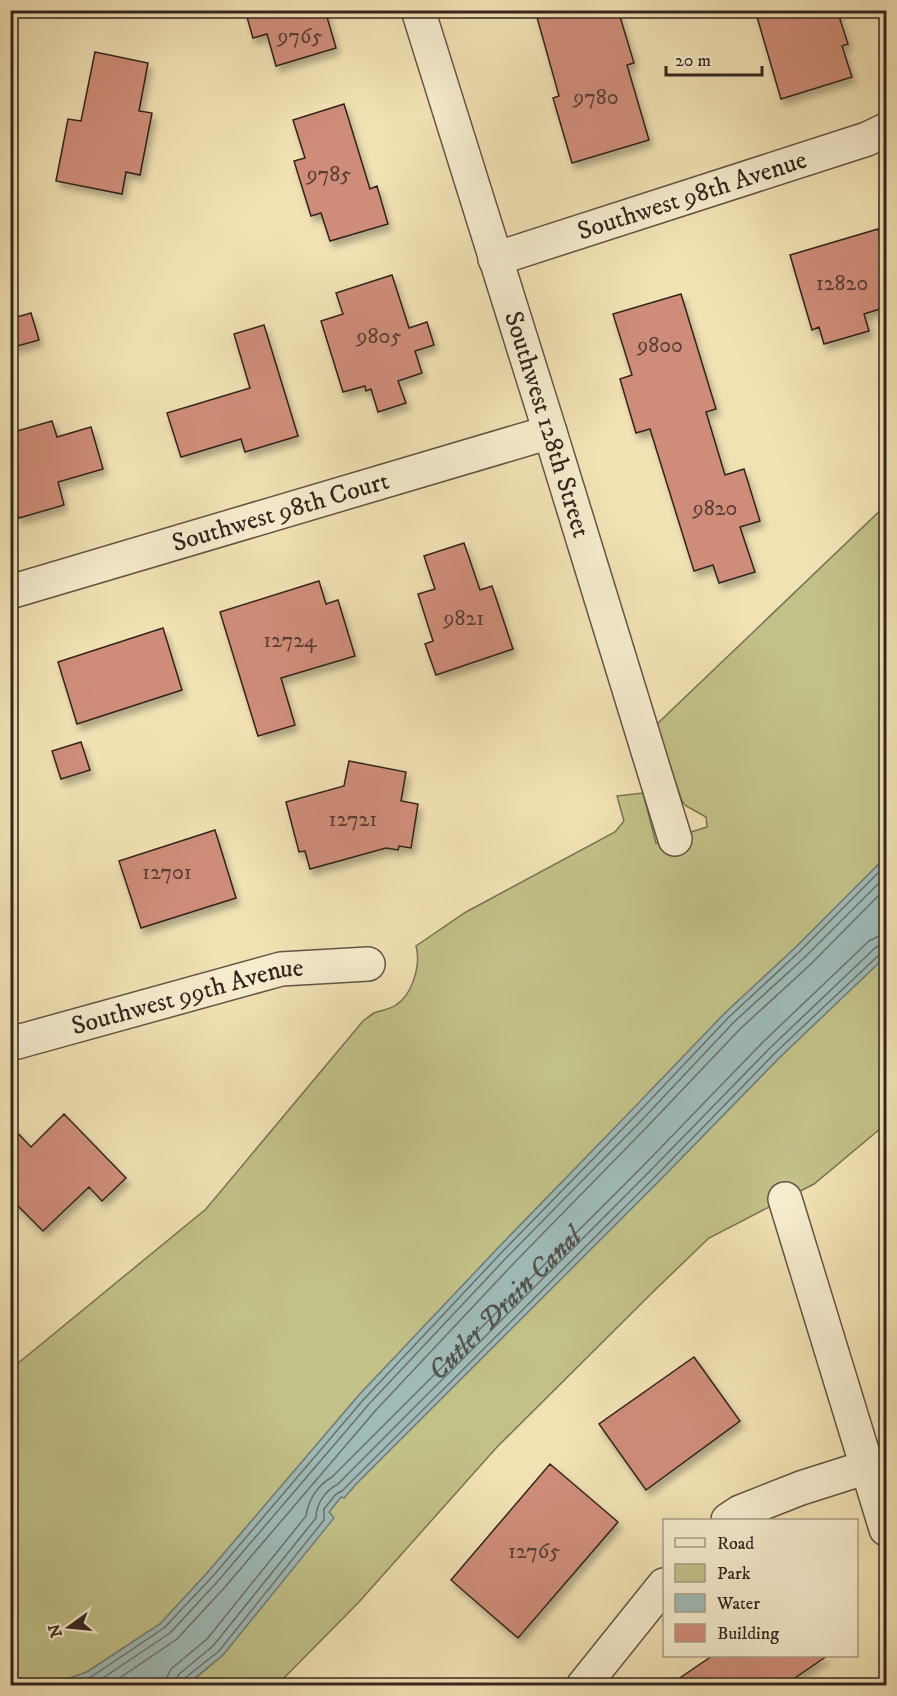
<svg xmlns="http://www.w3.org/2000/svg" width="897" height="1696" viewBox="0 0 897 1696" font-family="'IM FELL DW Pica',serif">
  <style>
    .green { fill: #c2c188; stroke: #7a7254; stroke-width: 1.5 }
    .water { fill: #9fbbb8; stroke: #747f7b; stroke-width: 1.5 }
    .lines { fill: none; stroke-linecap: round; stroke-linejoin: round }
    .shore { stroke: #69706c; stroke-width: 1.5 }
    .building { fill: #cf8d79; stroke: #33241f; stroke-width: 1.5; filter: url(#shadow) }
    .minor-casing { stroke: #625444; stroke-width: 36 }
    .minor { stroke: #f6ecce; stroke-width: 33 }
    .labels { text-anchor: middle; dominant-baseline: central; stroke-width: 5; stroke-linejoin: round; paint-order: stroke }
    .number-label { font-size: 22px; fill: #5a3e36 }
    .street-label { font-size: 26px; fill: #33241f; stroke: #f6ecce }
    .water-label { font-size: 27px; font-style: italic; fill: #53514d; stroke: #f6ecce }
  </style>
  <defs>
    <filter id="shadow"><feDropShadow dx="3.5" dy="6" stdDeviation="3" flood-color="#0004"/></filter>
  </defs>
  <rect width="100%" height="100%" fill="#f1e2b4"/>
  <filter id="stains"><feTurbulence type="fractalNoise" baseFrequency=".00333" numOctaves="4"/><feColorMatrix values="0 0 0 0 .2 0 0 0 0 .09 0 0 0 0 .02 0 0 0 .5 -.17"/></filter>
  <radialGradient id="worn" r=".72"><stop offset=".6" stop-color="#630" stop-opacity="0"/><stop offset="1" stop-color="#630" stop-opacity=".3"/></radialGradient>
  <path class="green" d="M 886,505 L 886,857 L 795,948 L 725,1013 L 630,1112 L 498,1248 L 359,1395 L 208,1572 L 160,1624 L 87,1672 L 50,1685 L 11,1686 L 11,1369 L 206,1209 L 363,1021 C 366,1019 370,1015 374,1013 C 381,1010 389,1010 396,1005 C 413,994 421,964 416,946 L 466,912 L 615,832 L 624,821 L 617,796 L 643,793 L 656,843 L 707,827 L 706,817 L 686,806 L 682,801 L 656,725 Z
    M 886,956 L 886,1124 L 814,1184 L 709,1238 L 657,1288 L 497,1447 L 359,1602 L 277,1685 L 186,1686 L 223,1655 L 333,1518 L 329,1512 L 341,1497 L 344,1498 L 357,1483 L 658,1182 L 779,1058 Z"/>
  <path class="water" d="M 886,857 L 886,956 L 779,1058 L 658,1182 L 357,1483 L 344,1498 L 341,1497 L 329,1512 L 334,1518 L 223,1655 L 186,1685 L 50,1685 L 87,1672 L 160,1624 L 208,1572 L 359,1395 L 498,1248 L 630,1112 L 725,1013 L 795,948 Z"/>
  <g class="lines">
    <g class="shore">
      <path d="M 68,1686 L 91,1677 L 164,1628 L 213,1576 L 364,1399 L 502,1252 L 634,1117 L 729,1017 L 799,952 L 886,865"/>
      <path d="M 91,1686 L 170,1633 L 218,1581 L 369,1404 L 507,1257 L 640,1122 L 734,1022 L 805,957 L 886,876"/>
      <path d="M 108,1686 L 177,1639 L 225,1587 L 376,1410 L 514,1263 L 646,1128 L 740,1029 L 811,964 L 886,888"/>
      <path id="s1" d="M 166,1686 L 167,1677 L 171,1669 L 207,1639 L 306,1516 C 308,1500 318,1485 332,1477 L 642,1167 L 763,1042 L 869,941 L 877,937 L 886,935"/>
      <path d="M 175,1686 L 178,1675 L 213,1646 L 316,1518 C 316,1504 325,1491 338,1484 L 648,1173 L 770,1048 L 875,948 L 880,945 L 886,944"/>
      <path d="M 182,1686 L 185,1678 L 219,1651 L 324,1520 L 324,1509 L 336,1494 L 342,1491 L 654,1178 L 775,1053 L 880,954 L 886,952"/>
    </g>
  </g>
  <path class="building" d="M 245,10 L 325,10 L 336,48 L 276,66 L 267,34 L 253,38 Z
    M 535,10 L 618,10 L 634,63 L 627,65 L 649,140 L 572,163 L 553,98 L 559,96 Z
    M 755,10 L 837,10 L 848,44 L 842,46 L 852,77 L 781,99 Z
    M 95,52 L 148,63 L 139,111 L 152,113 L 140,175 L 126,172 L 122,194 L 56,181 L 68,119 L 81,121 Z
    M 344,104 L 370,189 L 377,186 L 388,224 L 330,241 L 321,213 L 311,216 L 294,161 L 305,158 L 293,120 Z
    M 878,229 L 886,258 L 886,307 L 864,314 L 869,331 L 824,344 L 819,327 L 812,330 L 790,255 Z
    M 392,275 L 409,328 L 427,322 L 434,345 L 415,351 L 422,373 L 398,381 L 406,403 L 378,412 L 371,389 L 366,391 L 365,386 L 343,392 L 321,321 L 343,314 L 336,293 Z
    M 681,294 L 716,409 L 706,412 L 725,475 L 744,469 L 760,521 L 740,527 L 755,572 L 719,583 L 713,565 L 694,571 L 650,429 L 636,433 L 620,379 L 632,375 L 613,314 Z
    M 31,313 L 39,340 L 10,348 L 10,319 Z
    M 264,325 L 298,436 L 245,452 L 241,439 L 181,457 L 167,413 L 250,388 L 234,334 Z
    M 52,421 L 57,437 L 91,427 L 103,469 L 58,482 L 64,505 L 19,518 L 16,509 L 10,511 L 10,433 Z
    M 464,543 L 480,590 L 492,586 L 513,649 L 436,675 L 425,644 L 433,641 L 418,594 L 435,589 L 424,556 Z
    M 319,581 L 326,604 L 338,600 L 355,656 L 281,678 L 295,725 L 258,736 L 220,612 Z
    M 163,628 L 182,690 L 77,724 L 58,662 Z
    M 81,742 L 90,770 L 61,779 L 52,751 Z
    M 349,761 L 406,772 L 401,801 L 418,804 L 411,848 L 399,846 L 398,850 L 386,848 L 310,869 L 305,851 L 299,852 L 286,802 L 344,786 Z
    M 215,830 L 236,898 L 141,928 L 119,861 Z
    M 64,1114 L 126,1178 L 102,1201 L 89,1187 L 43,1231 L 10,1198 L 10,1125 L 31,1147 Z
    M 694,1357 L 740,1421 L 646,1490 L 599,1424 Z
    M 550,1464 L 618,1522 L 518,1638 L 451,1580 Z
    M 712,1656 L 827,1656 L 783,1686 L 668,1686 Z"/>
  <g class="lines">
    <defs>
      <g id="minor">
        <path id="s2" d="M 418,10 L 550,432 L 675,839"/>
        <path id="s3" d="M 495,259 L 867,139 L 886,130"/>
        <path id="s4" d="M 10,592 L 550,432"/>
        <path id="s5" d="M 10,1044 L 281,969 L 368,964"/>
        <path d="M 785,1199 L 886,1529"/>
        <path d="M 728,1520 L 740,1512 L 801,1488 L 867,1467"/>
        <path d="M 583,1686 L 664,1585"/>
      </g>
    </defs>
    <use href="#minor" class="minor-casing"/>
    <use href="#minor" class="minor"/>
  </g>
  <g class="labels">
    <g class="number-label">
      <text x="300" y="36">9765</text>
      <text x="596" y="97">9780</text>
      <text x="329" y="174">9785</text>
      <text x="842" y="283">12820</text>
      <text x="379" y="336">9805</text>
      <text x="660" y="345">9800</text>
      <text x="715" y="508">9820</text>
      <text x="464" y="618">9821</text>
      <text x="290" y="640">12724</text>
      <text x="353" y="819">12721</text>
      <text x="167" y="872">12701</text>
      <text x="534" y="1551">12765</text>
    </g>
    <g class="street-label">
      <text stroke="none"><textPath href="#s3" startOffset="207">Southwest 98th Avenue</textPath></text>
      <text stroke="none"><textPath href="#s2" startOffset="434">Southwest 128th Street</textPath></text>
      <text stroke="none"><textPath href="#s4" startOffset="282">Southwest 98th Court</textPath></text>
      <text stroke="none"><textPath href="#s5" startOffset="184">Southwest 99th Avenue</textPath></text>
    </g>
    <g class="water-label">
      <text stroke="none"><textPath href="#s1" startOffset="516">Cutler Drain Canal</textPath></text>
    </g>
  </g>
  <rect width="897" height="1696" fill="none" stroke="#f1e2b4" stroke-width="36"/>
  <rect x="12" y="12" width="873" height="1672" fill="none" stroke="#33241f" stroke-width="3"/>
  <rect x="18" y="18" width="861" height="1660" fill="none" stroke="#33241f" stroke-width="1.5"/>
  <rect x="663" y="1519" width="195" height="138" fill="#f6ecce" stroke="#a89c88" stroke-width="1.5"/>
  <rect x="675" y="1538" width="30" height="9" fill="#f6ecce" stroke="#a89c88" stroke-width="1.5"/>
  <text x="717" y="1549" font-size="18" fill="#33241f">Road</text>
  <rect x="675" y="1564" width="30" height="18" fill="#c2c188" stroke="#a89c88" stroke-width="1.5"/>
  <text x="717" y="1579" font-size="18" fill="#33241f">Park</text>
  <rect x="675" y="1594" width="30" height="18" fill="#9fbbb8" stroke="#a89c88" stroke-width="1.5"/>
  <text x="717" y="1609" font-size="18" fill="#33241f">Water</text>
  <rect x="675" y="1624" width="30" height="18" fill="#cf8d79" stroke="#a89c88" stroke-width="1.5"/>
  <text x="717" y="1639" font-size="18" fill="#33241f">Building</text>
  <g transform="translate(69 1627) rotate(255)" stroke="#f6ecce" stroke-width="4.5" paint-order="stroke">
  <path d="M0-4.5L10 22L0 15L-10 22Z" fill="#33241f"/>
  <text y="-9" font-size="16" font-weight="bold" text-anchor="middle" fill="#33241f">N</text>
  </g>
  <path d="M666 66v9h96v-9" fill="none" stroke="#33241f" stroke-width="3"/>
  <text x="675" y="66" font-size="18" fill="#33241f" stroke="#f6ecce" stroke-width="4.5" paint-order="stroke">20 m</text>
  <rect width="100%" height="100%" filter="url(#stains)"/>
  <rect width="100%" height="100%" fill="url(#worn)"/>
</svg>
